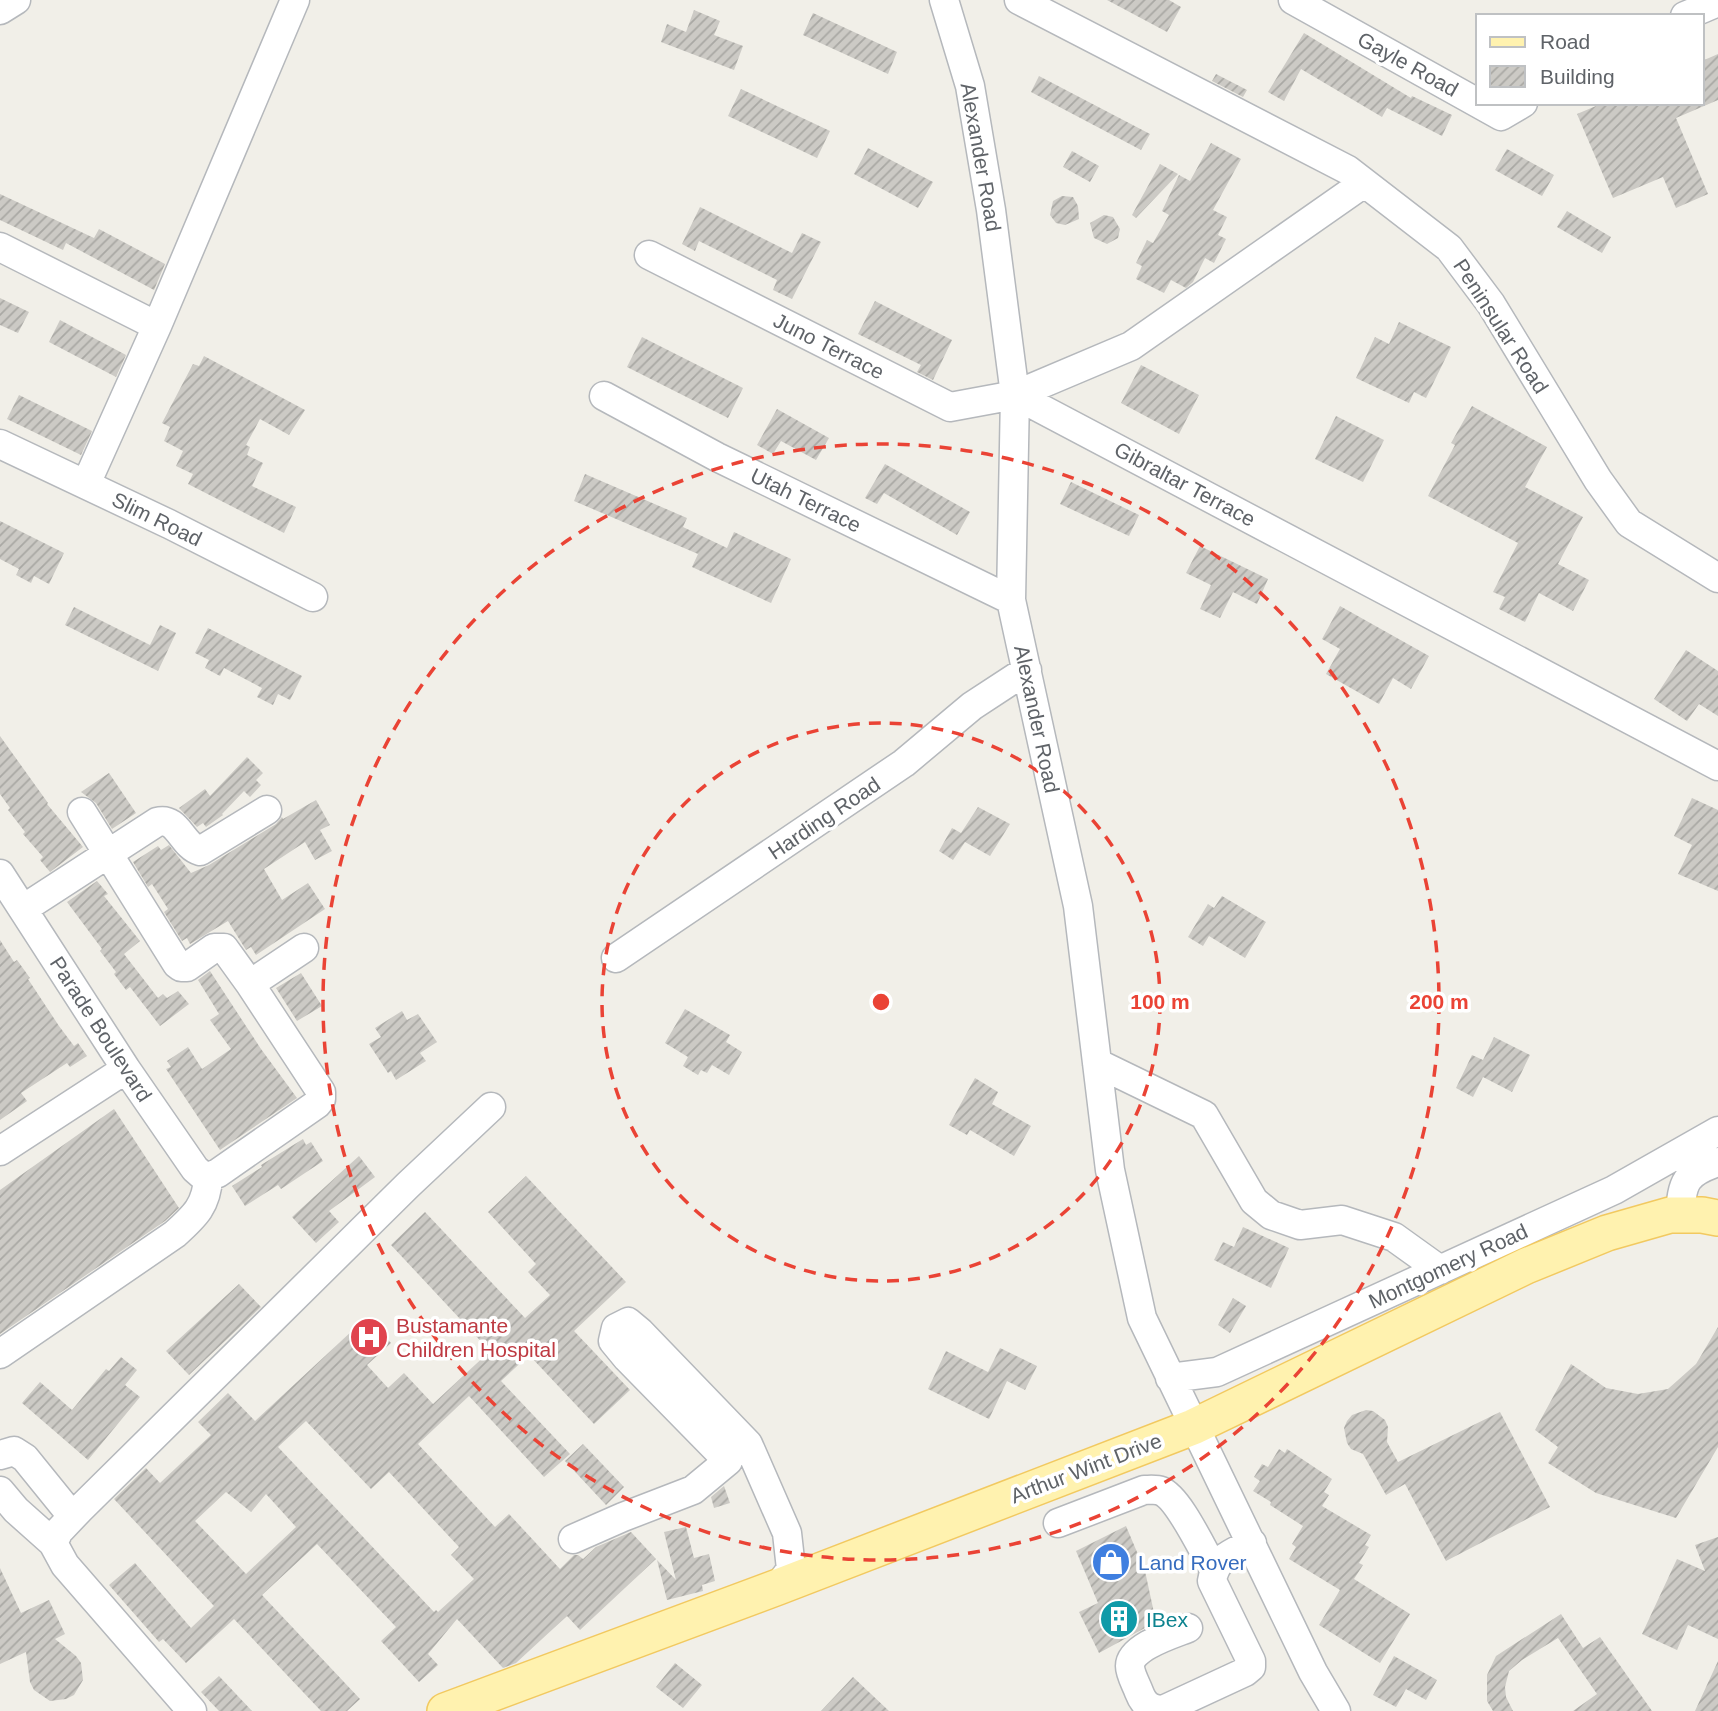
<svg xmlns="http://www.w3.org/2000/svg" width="1718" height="1711" viewBox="0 0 1718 1711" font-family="Helvetica,sans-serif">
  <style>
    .building { fill: url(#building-hatch); fill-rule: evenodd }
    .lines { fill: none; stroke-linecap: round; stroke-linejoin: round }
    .minor-casing { stroke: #b5b8bc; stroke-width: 31 }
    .major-casing { stroke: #f2c960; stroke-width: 38 }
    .minor { stroke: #fff; stroke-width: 28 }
    .major { stroke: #fff2af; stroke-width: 35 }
    .ring { fill: none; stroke: #ea4335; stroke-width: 3.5; stroke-dasharray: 12 9 }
    .labels { text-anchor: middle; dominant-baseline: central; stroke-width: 7; stroke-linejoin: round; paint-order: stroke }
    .street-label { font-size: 21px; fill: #5f6368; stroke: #fff }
    .health-label { font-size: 21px; fill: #be3a42; stroke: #fff; text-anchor: start }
    .shop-label { font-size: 21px; fill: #366cbe; stroke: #fff; text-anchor: start }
    .culture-label { font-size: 21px; fill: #0d838f; stroke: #fff; text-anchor: start }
    .centre { fill: #ea4335; stroke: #fff; stroke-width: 3.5 }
    .ring-label { font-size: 21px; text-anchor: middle; font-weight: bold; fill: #ea4335; stroke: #fff; stroke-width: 7; stroke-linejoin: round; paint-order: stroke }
  </style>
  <defs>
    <pattern id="building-hatch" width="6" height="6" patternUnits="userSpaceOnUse" patternTransform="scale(1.75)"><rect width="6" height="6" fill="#cccac5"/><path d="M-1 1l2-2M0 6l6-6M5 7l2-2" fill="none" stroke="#a9a8a4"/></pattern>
  </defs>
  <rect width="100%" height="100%" fill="#f1efe8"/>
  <path class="building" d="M 1107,0 L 1169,0 L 1181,7 L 1167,32 Z
    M 694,10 L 720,21 L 714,35 L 743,46 L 734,70 L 661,42 L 667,24 L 686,32 Z
    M 813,13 L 897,52 L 888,74 L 803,35 Z
    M 1304,33 L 1411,98 L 1412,96 L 1452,115 L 1442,136 L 1387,108 L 1382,117 L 1301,69 L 1284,101 L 1268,92 Z
    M 1718,54 L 1718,100 L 1676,118 L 1708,194 L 1676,208 L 1663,177 L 1613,198 L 1577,114 L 1603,103 L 1702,103 L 1702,61 Z
    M 1216,74 L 1247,90 L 1243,97 L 1212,81 Z
    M 1039,76 L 1150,134 L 1141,150 L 1031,92 Z
    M 741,89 L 830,131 L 817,158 L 728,116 Z
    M 1211,143 L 1241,159 L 1213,210 L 1227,217 L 1218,235 L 1226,239 L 1214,263 L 1205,258 L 1193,282 L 1186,288 L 1171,280 L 1164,293 L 1136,279 L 1142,266 L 1136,263 L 1147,240 L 1153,243 L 1169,215 L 1162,211 L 1179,175 L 1190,181 Z
    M 868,148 L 933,182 L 918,208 L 854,174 Z
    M 1507,149 L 1554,175 L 1542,196 L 1495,170 Z
    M 1072,151 L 1099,166 L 1090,182 L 1063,167 Z
    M 1160,164 L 1178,174 L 1136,218 L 1132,215 Z
    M 0,194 L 94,238 L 99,229 L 165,264 L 154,290 L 66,243 L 63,250 L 0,220 Z
    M 1062,196 L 1073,197 L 1078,206 L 1079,219 L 1065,225 L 1056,223 L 1050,215 L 1053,201 Z
    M 700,207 L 792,253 L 802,233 L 821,242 L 792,299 L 773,290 L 777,280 L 699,241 L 695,251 L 682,244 Z
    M 1567,211 L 1611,237 L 1602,253 L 1557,227 Z
    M 1104,215 L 1113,217 L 1120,229 L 1118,238 L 1107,244 L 1094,238 L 1090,223 Z
    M 0,298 L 29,312 L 18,333 L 0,325 Z
    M 875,301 L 952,340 L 933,380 L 917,372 L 921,365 L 858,334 Z
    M 60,320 L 126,355 L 116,377 L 49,342 Z
    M 1399,322 L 1451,347 L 1426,398 L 1414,392 L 1409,403 L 1356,378 L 1375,337 L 1389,344 Z
    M 642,337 L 743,388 L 728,418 L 627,367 Z
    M 204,356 L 305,410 L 289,435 L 260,419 L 246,445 L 250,447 L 247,455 L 263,463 L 252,486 L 296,507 L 284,533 L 188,484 L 193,474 L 176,466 L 183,451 L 164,441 L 170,427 L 162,423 L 193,364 L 199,366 Z
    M 1141,365 L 1199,395 L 1179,434 L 1121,403 Z
    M 19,395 L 92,431 L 81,455 L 7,419 Z
    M 1472,406 L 1547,447 L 1525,487 L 1583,517 L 1558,564 L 1589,580 L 1573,611 L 1539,593 L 1525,622 L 1499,609 L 1505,597 L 1493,592 L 1518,543 L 1428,496 L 1455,445 L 1451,443 Z
    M 777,409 L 829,438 L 816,460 L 781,441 L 773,454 L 757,445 Z
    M 1336,416 L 1384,440 L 1363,482 L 1315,459 Z
    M 885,464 L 970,512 L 957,535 L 884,493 L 877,504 L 865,498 Z
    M 585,474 L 687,518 L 683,527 L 727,548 L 734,532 L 791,559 L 771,603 L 692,567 L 698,554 L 574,501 Z
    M 1071,482 L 1139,515 L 1129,536 L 1060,504 Z
    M 0,521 L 64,553 L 49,584 L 34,576 L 31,583 L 16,575 L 19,569 L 0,559 Z
    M 1200,546 L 1268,579 L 1257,604 L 1233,592 L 1220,618 L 1200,609 L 1211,585 L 1186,573 Z
    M 1340,606 L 1429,656 L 1411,689 L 1393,678 L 1379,704 L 1326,674 L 1340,649 L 1322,639 Z
    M 74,607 L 150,645 L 160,625 L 176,633 L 158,671 L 65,625 Z
    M 208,628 L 302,676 L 290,700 L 278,694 L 273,705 L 257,697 L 262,688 L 224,668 L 220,676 L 205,668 L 209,660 L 195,653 Z
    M 1686,650 L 1718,671 L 1718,716 L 1699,704 L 1687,721 L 1654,699 Z
    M 0,736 L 48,803 L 47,804 L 83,847 L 50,872 L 40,860 L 43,857 L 23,834 L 25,832 L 8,810 L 10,808 L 0,794 Z
    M 247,757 L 263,773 L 256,780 L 261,785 L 250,797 L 244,791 L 222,814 L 223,815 L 206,827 L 203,823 L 197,827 L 179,808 L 205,789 L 210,796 Z
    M 109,773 L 136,813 L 112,829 L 96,803 L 81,792 Z
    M 1692,798 L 1718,810 L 1718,891 L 1678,874 L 1692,845 L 1674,836 Z
    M 316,800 L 330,825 L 320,830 L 332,851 L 315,860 L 305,842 L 264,869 L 282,900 L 308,883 L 325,909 L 256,955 L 251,947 L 246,950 L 228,921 L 190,944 L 187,938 L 182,941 L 164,912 L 168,909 L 152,884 L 148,887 L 133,862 L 158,846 L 161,850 L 169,845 L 191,873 L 209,865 L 276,824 L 282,817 L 283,819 Z
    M 978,807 L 1010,824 L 990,856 L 965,842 L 953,860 L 939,851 L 952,828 L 961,833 Z
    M 97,881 L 108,894 L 104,896 L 140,941 L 124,954 L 158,998 L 163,994 L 167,998 L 178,991 L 189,1004 L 160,1026 L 130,987 L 126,990 L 114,974 L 116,972 L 100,951 L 102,949 L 67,902 Z
    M 1222,896 L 1266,922 L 1245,958 L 1209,936 L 1203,946 L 1188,937 L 1208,904 L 1214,908 Z
    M 0,940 L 14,962 L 17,960 L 30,978 L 28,979 L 59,1026 L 74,1046 L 78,1043 L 87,1056 L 70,1067 L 67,1063 L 21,1093 L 27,1101 L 0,1120 Z
    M 210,971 L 261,1049 L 297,1098 L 220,1150 L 166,1069 L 171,1067 L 167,1061 L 188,1047 L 202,1069 L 231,1049 L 210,1020 L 219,1014 L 198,980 Z
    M 301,973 L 322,1006 L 297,1021 L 276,988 Z
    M 685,1009 L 730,1035 L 726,1042 L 742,1052 L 729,1075 L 712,1065 L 707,1073 L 701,1070 L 698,1075 L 683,1066 L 688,1057 L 665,1043 Z
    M 402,1011 L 407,1020 L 418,1014 L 437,1042 L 420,1053 L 426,1061 L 396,1080 L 391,1071 L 388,1073 L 369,1044 L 381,1037 L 375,1028 Z
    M 1494,1037 L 1530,1055 L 1512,1092 L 1483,1077 L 1473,1097 L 1456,1088 L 1472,1055 L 1483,1060 Z
    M 975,1078 L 998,1092 L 992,1104 L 1031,1126 L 1014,1156 L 970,1130 L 967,1135 L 949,1125 Z
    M 114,1109 L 179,1208 L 165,1221 L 0,1334 L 0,1190 Z
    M 303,1139 L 306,1145 L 311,1142 L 323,1161 L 281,1189 L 278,1185 L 245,1206 L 232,1186 L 262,1167 L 261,1165 Z
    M 359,1156 L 375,1177 L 329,1211 L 339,1222 L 316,1243 L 292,1217 Z
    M 526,1176 L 626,1282 L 574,1331 L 630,1390 L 594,1424 L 529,1355 L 501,1381 L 570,1454 L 544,1477 L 469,1396 L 418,1444 L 495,1527 L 509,1514 L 560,1569 L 574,1555 L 578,1555 L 583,1559 L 596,1547 L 631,1532 L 656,1559 L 580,1630 L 567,1616 L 516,1663 L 503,1668 L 457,1619 L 428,1654 L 438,1665 L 419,1682 L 381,1641 L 396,1627 L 317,1544 L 262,1595 L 360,1699 L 347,1711 L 321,1711 L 234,1619 L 186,1663 L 163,1639 L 159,1642 L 109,1585 L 135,1563 L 191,1628 L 214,1606 L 114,1499 L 146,1468 L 160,1483 L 211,1435 L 198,1422 L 228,1393 L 255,1421 L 367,1317 L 391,1343 L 367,1365 L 388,1388 L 404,1373 L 433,1404 L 490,1351 L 391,1245 L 425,1212 L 525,1318 L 550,1295 L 528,1272 L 536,1264 L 488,1212 ZM 306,1421 L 371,1489 L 389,1472 L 459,1547 L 451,1555 L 474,1579 L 438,1612 L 436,1610 L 434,1612 L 278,1447 ZM 226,1492 L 251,1512 L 266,1494 L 296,1527 L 246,1574 L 195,1521 Z
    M 1243,1227 L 1289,1248 L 1271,1288 L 1214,1260 L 1223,1242 L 1234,1247 Z
    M 239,1284 L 261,1307 L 189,1375 L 166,1351 Z
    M 1233,1298 L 1246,1306 L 1230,1333 L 1218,1325 Z
    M 1718,1327 L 1718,1447 L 1676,1518 L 1596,1493 L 1548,1463 L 1558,1447 L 1535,1430 L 1571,1364 L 1606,1388 L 1638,1394 L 1668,1389 L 1696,1364 Z
    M 1000,1348 L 1037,1366 L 1025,1390 L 1007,1381 L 989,1419 L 928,1389 L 946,1351 L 988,1372 Z
    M 121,1357 L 137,1370 L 125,1385 L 140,1397 L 88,1460 L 22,1403 L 40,1382 L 72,1410 L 106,1369 L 109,1371 Z
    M 1366,1410 L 1373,1411 L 1385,1420 L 1388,1427 L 1387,1442 L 1398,1462 L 1500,1412 L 1550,1507 L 1446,1561 L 1405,1484 L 1386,1495 L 1363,1454 L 1351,1449 L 1347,1443 L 1344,1428 L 1347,1421 L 1352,1415 Z
    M 583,1444 L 624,1487 L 606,1505 L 565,1461 Z
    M 1279,1449 L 1285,1453 L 1287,1449 L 1332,1479 L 1324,1492 L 1329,1495 L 1322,1506 L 1371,1535 L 1365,1545 L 1369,1547 L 1359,1563 L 1363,1565 L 1354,1579 L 1410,1614 L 1380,1663 L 1319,1625 L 1340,1590 L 1289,1559 L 1296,1547 L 1292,1544 L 1303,1526 L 1270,1505 L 1271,1502 L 1253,1491 L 1260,1481 L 1254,1477 L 1262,1464 L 1268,1467 Z
    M 724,1486 L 730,1503 L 714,1508 L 711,1497 Z
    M 1126,1526 L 1145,1571 L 1156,1622 L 1099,1653 L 1079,1612 L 1098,1603 L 1076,1551 Z
    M 686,1527 L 694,1558 L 709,1554 L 715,1581 L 702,1585 L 703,1591 L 667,1600 L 657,1560 L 676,1580 L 664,1532 Z
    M 1718,1537 L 1718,1639 L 1688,1625 L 1677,1650 L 1642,1634 L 1677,1559 L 1705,1571 L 1695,1545 Z
    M 0,1568 L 21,1613 L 49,1600 L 65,1634 L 55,1639 L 76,1656 L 81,1663 L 83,1680 L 74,1695 L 66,1699 L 50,1701 L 34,1690 L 30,1682 L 26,1652 L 0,1664 Z
    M 1561,1614 L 1583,1648 L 1600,1637 L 1652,1711 L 1573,1711 L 1597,1694 L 1558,1638 L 1522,1660 L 1509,1671 L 1505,1687 L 1506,1697 L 1513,1711 L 1493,1711 L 1487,1701 L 1487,1675 L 1496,1656 Z
    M 1394,1656 L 1437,1680 L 1426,1700 L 1406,1689 L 1396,1707 L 1373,1695 Z
    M 1718,1661 L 1718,1711 L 1695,1711 Z
    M 675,1663 L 702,1685 L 683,1708 L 656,1687 Z
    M 219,1676 L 252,1711 L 219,1711 L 201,1692 Z
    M 853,1677 L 889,1711 L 821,1711 Z"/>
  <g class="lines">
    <defs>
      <path id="minor" d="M 944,0 L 970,86 L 991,210 L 1015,395 L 1011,600 L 1078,906 L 1110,1170 L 1142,1318 L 1313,1672 L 1336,1711
        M 1019,0 L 1348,170 L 1449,248 L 1491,304 L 1598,480 L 1629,523 L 1718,578
        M 1293,0 L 1501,116 L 1523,103
        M 0,10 L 16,0
        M 1685,16 L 1718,2
        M 0,247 L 157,326
        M 649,255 L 950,407 L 1015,395 L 1131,346 L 1364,183
        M 1015,395 L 1718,766
        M 604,396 L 717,457 L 1011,600
        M 0,444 L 169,524 L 313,597
        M 86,484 L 157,326 L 295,0
        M 82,812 L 177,964 L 181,967 L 187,967 L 214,948 L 224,948 L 250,984 L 321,1092 L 321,1099 L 317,1104 L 218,1173 L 208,1177
        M 0,874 L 126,1069 L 195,1169 L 203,1176 L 208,1177
        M 23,909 L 157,822 C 178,816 182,846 200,851 L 267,810
        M 616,958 L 904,763 L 972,706 L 1027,670
        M 250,984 L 304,948
        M 1097,1063 L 1204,1115 L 1254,1201 L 1271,1215 L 1300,1225 L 1342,1220 L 1394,1237 L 1440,1270
        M 0,1151 L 126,1069
        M 1680,1215 C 1682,1182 1685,1173 1718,1162
        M 0,1354 L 175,1234 C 195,1216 207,1205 208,1177
        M 1170,1378 L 1217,1372 L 1614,1190 L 1718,1131
        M 0,1455 L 14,1451 L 25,1458 L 72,1516
        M 0,1491 L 16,1510 L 53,1543
        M 1058,1523 L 1144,1490 C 1149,1490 1156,1489 1161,1491 C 1179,1498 1203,1551 1214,1569
        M 573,1539 L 623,1517 L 693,1490 L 728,1461 L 627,1358 L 613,1341 L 616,1328 L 628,1322 L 640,1332 L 748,1444 L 787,1533 L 791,1569 L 778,1587
        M 1188,1628 C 1173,1634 1130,1647 1130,1666 C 1130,1674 1136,1684 1139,1692 C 1144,1705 1150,1709 1163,1710 L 1245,1672 L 1251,1667 L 1251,1661 L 1212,1581 C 1215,1557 1233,1553 1252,1543
        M 192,1711 L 65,1565 L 53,1543 L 59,1531 L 79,1510 L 408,1185 L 491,1107"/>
      <path id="major" d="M 445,1711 L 778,1587 L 1193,1427 L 1526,1266 L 1607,1233 L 1670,1215 L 1702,1215 L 1718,1218"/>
    </defs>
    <use href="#minor" class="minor-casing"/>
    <use href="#major" class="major-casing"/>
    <use href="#minor" class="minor"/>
    <use href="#major" class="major"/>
  </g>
  <g class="ring">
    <circle cx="881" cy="1002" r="279"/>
    <circle cx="881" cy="1002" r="558"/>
  </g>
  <defs>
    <symbol id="hospital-disc" viewBox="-11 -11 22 22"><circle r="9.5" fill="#e0444e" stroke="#fff"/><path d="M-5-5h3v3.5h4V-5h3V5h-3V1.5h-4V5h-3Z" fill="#fff"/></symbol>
    <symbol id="shop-disc" viewBox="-11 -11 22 22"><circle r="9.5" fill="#3f7fe0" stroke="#fff"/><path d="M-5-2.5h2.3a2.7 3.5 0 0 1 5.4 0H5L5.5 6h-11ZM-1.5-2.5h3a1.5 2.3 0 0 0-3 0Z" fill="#fff"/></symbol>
    <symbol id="building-disc" viewBox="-11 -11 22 22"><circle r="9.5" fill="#0f9aa8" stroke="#fff"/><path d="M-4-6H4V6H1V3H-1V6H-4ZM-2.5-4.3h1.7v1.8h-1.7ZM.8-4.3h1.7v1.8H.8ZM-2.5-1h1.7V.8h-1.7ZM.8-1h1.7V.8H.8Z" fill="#fff"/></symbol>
  </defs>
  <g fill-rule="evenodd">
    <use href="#hospital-disc" x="347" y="1315" width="44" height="44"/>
    <use href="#shop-disc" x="1089" y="1540" width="44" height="44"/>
    <use href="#building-disc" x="1097" y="1597" width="44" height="44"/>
  </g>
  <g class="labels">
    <g class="street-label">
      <text transform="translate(1408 64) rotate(29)">Gayle Road</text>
      <text transform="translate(981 157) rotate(80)">Alexander Road</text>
      <text transform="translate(1501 326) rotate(57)">Peninsular Road</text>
      <text transform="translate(829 346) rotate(27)">Juno Terrace</text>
      <text transform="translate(1185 484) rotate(28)">Gibraltar Terrace</text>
      <text transform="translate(806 500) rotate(26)">Utah Terrace</text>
      <text transform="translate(157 519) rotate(26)">Slim Road</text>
      <text transform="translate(1037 719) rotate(78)">Alexander Road</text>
      <text transform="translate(824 818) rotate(-34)">Harding Road</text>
      <text transform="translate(101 1029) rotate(57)">Parade Boulevard</text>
      <text transform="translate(1448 1266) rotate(-25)">Montgomery Road</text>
      <text transform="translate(1086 1468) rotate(-21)">Arthur Wint Drive</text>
    </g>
    <g class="health-label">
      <text x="396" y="1325">Bustamante<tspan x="396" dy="24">Children Hospital</tspan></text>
    </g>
    <g class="shop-label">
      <text x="1138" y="1562">Land Rover</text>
    </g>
    <g class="culture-label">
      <text x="1146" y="1619">IBex</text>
    </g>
  </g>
  <circle cx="881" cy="1002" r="10" class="centre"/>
  <g class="ring-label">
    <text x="1160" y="1009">100 m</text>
    <text x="1439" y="1009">200 m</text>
  </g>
  <rect x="1476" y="14" width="228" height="91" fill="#ffffff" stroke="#bfc1c3" stroke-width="2"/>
  <rect x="1490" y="37" width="35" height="10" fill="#fff2af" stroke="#bfc1c3" stroke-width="2"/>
  <text x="1540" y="49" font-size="21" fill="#5f6368">Road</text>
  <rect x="1490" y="66" width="35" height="21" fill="url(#building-hatch)" stroke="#bfc1c3" stroke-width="2"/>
  <text x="1540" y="84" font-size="21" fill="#5f6368">Building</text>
</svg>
